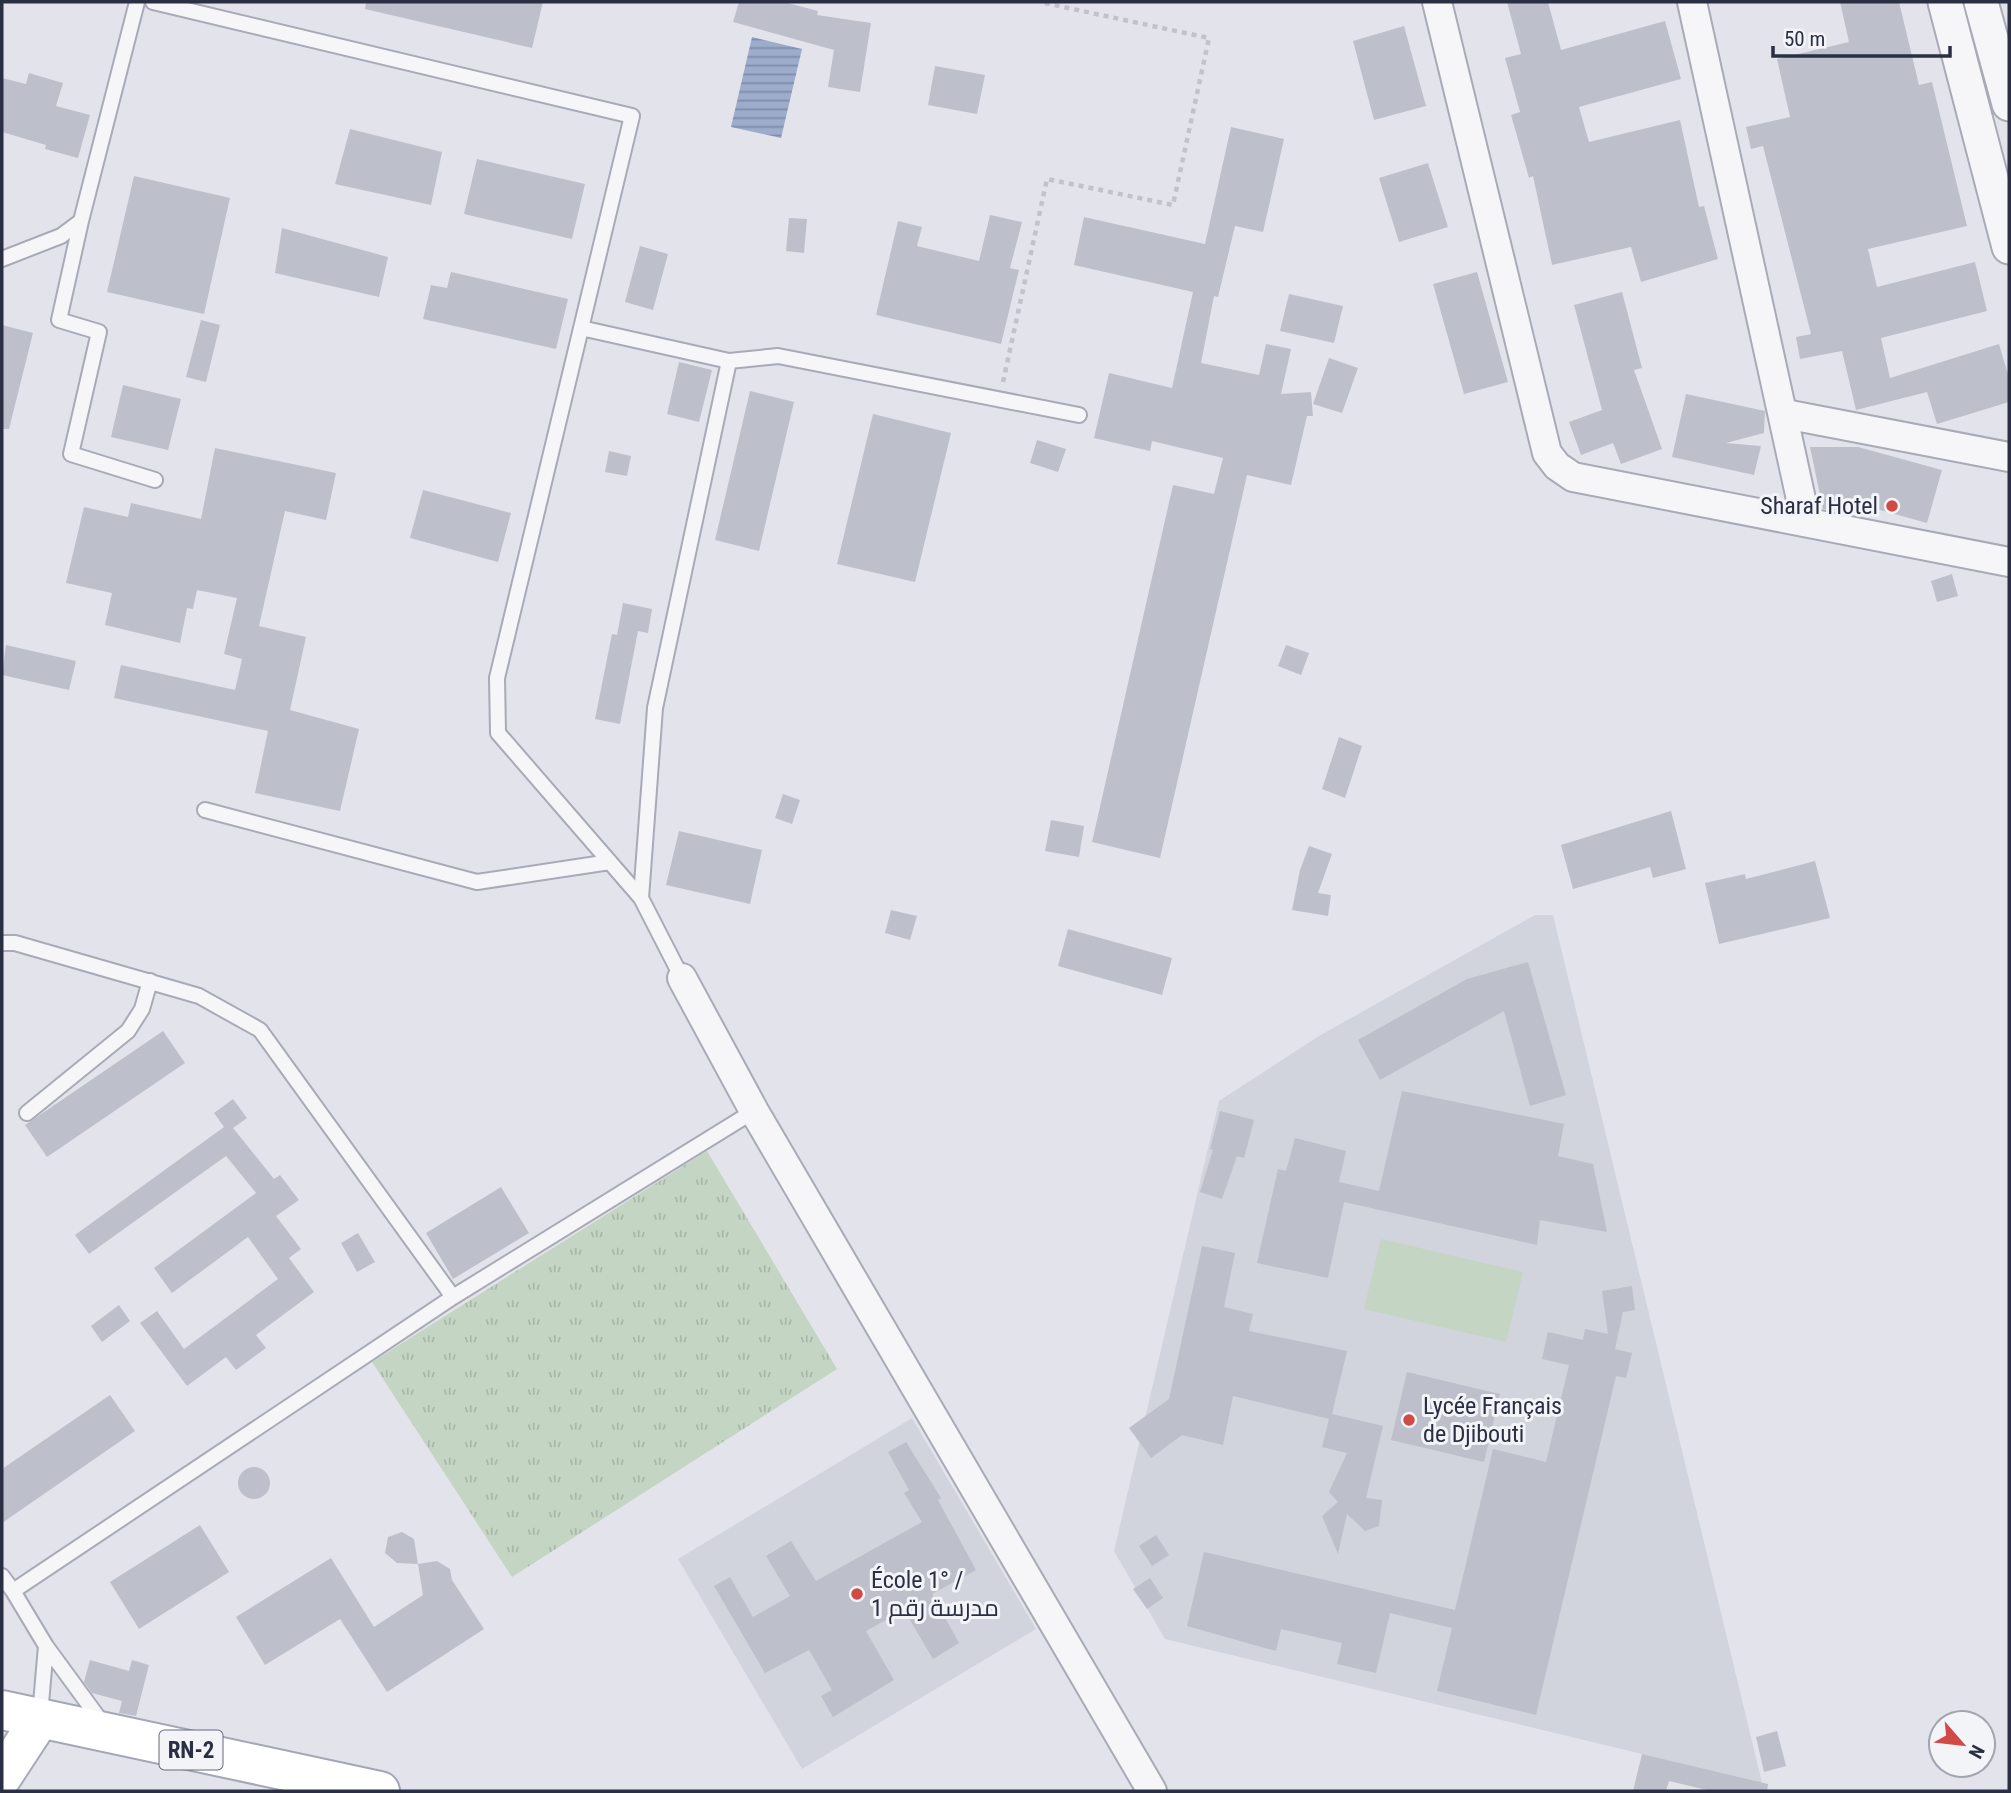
<svg xmlns="http://www.w3.org/2000/svg" width="2011" height="1793" viewBox="0 0 2011 1793" font-family="'Roboto Condensed',Cairo,sans-serif">
  <style>
    .built { fill: #d1d3dd }
    .grass { fill: url(#grass-tufts) }
    .garden { fill: #c5d5c3 }
    .water { fill: url(#water-rules) }
    .building { fill: #bdbfcb }
    .lines { fill: none; stroke-linecap: round; stroke-linejoin: round }
    .service-casing { stroke: #a8aab6; stroke-width: 18 }
    .minor-casing { stroke: #a8aab6; stroke-width: 32 }
    .tertiary-casing { stroke: #a8aab6; stroke-width: 37 }
    .secondary-casing { stroke: #a8aab6; stroke-width: 42 }
    .primary-casing { stroke: #a2a6b7; stroke-width: 42 }
    .path { stroke: #c1c2ca; stroke-width: 4.5; stroke-dasharray: 5 5; stroke-linecap: butt }
    .service { stroke: #f6f6f9; stroke-width: 14 }
    .minor { stroke: #f6f6f9; stroke-width: 28 }
    .tertiary { stroke: #f6f6f9; stroke-width: 33 }
    .secondary { stroke: #fff; stroke-width: 38 }
    .primary { stroke: #fff; stroke-width: 38 }
    .poi-dot { fill: #d24a46; stroke: #f2f4f8; stroke-width: 2.5 }
    .labels { text-anchor: middle; dominant-baseline: central; stroke-width: 6; stroke-linejoin: round; paint-order: stroke }
    .shield { fill: #f2f4f8; stroke: #666a7a; stroke-width: 2 }
    .shield-label { font-size: 23px; font-weight: bold; fill: #2a2f44 }
    .poi-label { font-size: 24px; fill: #2a2f44; stroke: #f2f4f8; text-anchor: start }
  </style>
  <defs>
    <pattern id="grass-tufts" width="24" height="20" patternUnits="userSpaceOnUse" patternTransform="scale(1.75)"><rect width="24" height="20" fill="#c5d5c3"/><path d="M3 7l-1-3M5 7V3M7 7l1-3M15 17l-1-3M17 17v-4M19 17l1-3" fill="none" stroke="#a9b7a9"/></pattern>
    <pattern id="water-rules" width="6" height="5" patternUnits="userSpaceOnUse" patternTransform="scale(1.75)"><rect width="6" height="5" fill="#9dabcc"/><path d="M0 2.5h6" fill="none" stroke="#808ca7"/></pattern>
  </defs>
  <rect width="100%" height="100%" fill="#e3e4eb"/>
  <path class="built" d="M 1535,915 L 1553,915 L 1762,1783 L 1165,1639 L 1114,1551 L 1219,1101 L 1319,1036 Z
    M 912,1418 L 1036,1629 L 802,1769 L 678,1559 Z"/>
  <path class="grass" d="M 707,1151 L 837,1369 L 512,1577 L 372,1362 Z"/>
  <path class="garden" d="M 1381,1239 L 1523,1272 L 1506,1342 L 1364,1309 Z"/>
  <path class="water" d="M 752,37 L 802,49 L 781,138 L 731,127 Z"/>
  <path class="building" d="M 366,2 L 543,2 L 532,48 L 365,9 Z
    M 739,2 L 784,2 L 818,11 L 817,15 L 871,23 L 860,92 L 828,87 L 834,50 L 733,22 Z
    M 1507,2 L 1548,2 L 1561,50 L 1665,21 L 1681,79 L 1579,107 L 1589,142 L 1680,120 L 1699,207 L 1704,206 L 1718,259 L 1641,282 L 1631,247 L 1552,265 L 1533,176 L 1529,178 L 1511,115 L 1520,112 L 1505,58 L 1521,54 Z
    M 1840,2 L 1899,2 L 1919,85 L 1932,82 L 1967,226 L 1868,249 L 1877,287 L 1975,262 L 1987,311 L 1881,338 L 1890,378 L 1999,344 L 2009,378 L 2009,402 L 1937,424 L 1927,392 L 1856,410 L 1842,351 L 1800,359 L 1796,337 L 1811,334 L 1763,146 L 1751,149 L 1746,127 L 1790,117 L 1777,59 L 1849,42 Z
    M 1404,26 L 1426,106 L 1374,120 L 1353,41 Z
    M 935,66 L 985,75 L 977,114 L 928,105 Z
    M 29,73 L 63,83 L 56,106 L 90,115 L 78,158 L 45,149 L 46,145 L 2,132 L 2,78 L 26,84 Z
    M 1231,127 L 1284,139 L 1263,232 L 1235,226 L 1218,297 L 1214,296 L 1201,363 L 1259,375 L 1266,344 L 1291,349 L 1281,394 L 1311,392 L 1313,416 L 1307,416 L 1291,485 L 1247,475 L 1160,858 L 1092,842 L 1173,485 L 1214,494 L 1223,458 L 1152,441 L 1150,451 L 1094,438 L 1109,373 L 1172,388 L 1193,292 L 1074,265 L 1084,217 L 1205,244 Z
    M 350,129 L 442,152 L 431,205 L 335,184 Z
    M 477,159 L 585,184 L 572,239 L 464,214 Z
    M 1428,163 L 1448,227 L 1399,242 L 1379,178 Z
    M 134,176 L 230,198 L 204,314 L 107,292 Z
    M 990,215 L 1022,222 L 1010,268 L 1019,270 L 1001,344 L 876,315 L 898,221 L 922,227 L 917,246 L 979,261 Z
    M 789,218 L 807,219 L 804,253 L 786,251 Z
    M 282,228 L 388,257 L 379,297 L 275,273 Z
    M 640,246 L 668,254 L 653,310 L 625,302 Z
    M 451,272 L 568,299 L 556,349 L 423,319 L 431,285 L 447,288 Z
    M 1477,272 L 1508,382 L 1464,394 L 1433,284 Z
    M 1622,292 L 1642,368 L 1634,370 L 1662,449 L 1621,464 L 1613,443 L 1581,455 L 1569,422 L 1602,410 L 1574,305 Z
    M 1289,294 L 1343,306 L 1334,343 L 1280,331 Z
    M 201,320 L 220,325 L 206,382 L 186,377 Z
    M 2,325 L 33,333 L 9,429 L 2,429 Z
    M 1329,358 L 1358,368 L 1342,413 L 1313,404 Z
    M 679,362 L 712,370 L 699,422 L 667,414 Z
    M 123,385 L 181,399 L 168,450 L 111,437 Z
    M 750,391 L 794,402 L 759,551 L 715,540 Z
    M 1686,394 L 1765,411 L 1764,433 L 1726,443 L 1761,446 L 1754,475 L 1672,457 Z
    M 873,414 L 951,433 L 915,582 L 837,564 Z
    M 1037,440 L 1066,449 L 1058,472 L 1030,463 Z
    M 1810,447 L 1858,447 L 1942,470 L 1927,523 L 1840,499 L 1842,511 L 1823,509 Z
    M 215,448 L 336,473 L 326,520 L 285,511 L 259,626 L 306,637 L 290,710 L 359,729 L 340,811 L 255,793 L 268,731 L 114,698 L 121,665 L 235,690 L 242,659 L 224,654 L 237,598 L 197,590 L 193,609 L 187,608 L 180,643 L 105,625 L 112,593 L 66,583 L 84,507 L 128,517 L 131,503 L 201,519 Z
    M 609,451 L 631,456 L 627,476 L 605,472 Z
    M 423,490 L 511,513 L 498,562 L 410,538 Z
    M 1952,574 L 1958,596 L 1937,602 L 1931,581 Z
    M 623,603 L 652,609 L 648,633 L 638,631 L 620,724 L 595,719 L 612,634 L 617,635 Z
    M 6,645 L 76,661 L 69,690 L 2,675 Z
    M 1286,645 L 1309,653 L 1301,675 L 1278,666 Z
    M 1339,737 L 1362,746 L 1345,798 L 1322,789 Z
    M 783,794 L 800,800 L 792,824 L 775,818 Z
    M 1671,811 L 1686,869 L 1653,878 L 1650,867 L 1573,889 L 1561,845 Z
    M 1051,820 L 1084,826 L 1079,857 L 1045,851 Z
    M 679,831 L 762,850 L 750,904 L 666,885 Z
    M 1309,846 L 1332,854 L 1318,893 L 1331,895 L 1328,916 L 1292,910 L 1300,870 Z
    M 1815,861 L 1830,918 L 1719,944 L 1705,883 L 1745,874 L 1746,879 Z
    M 891,910 L 917,916 L 910,940 L 885,933 Z
    M 1068,929 L 1172,958 L 1162,995 L 1058,966 Z
    M 1528,962 L 1566,1095 L 1530,1106 L 1504,1011 L 1380,1080 L 1358,1040 L 1467,979 Z
    M 163,1031 L 185,1063 L 47,1157 L 25,1125 Z
    M 1402,1091 L 1564,1124 L 1558,1156 L 1593,1164 L 1607,1232 L 1540,1220 L 1537,1245 L 1344,1202 L 1328,1278 L 1257,1263 L 1278,1169 L 1286,1171 L 1295,1138 L 1346,1151 L 1339,1182 L 1379,1191 Z
    M 233,1099 L 247,1118 L 233,1128 L 274,1179 L 280,1175 L 299,1200 L 276,1216 L 301,1249 L 289,1258 L 314,1292 L 256,1335 L 266,1348 L 236,1370 L 226,1357 L 187,1386 L 140,1323 L 157,1311 L 184,1349 L 278,1279 L 248,1237 L 172,1293 L 154,1268 L 256,1193 L 226,1156 L 89,1254 L 75,1235 L 224,1127 L 214,1113 Z
    M 1220,1111 L 1254,1120 L 1244,1158 L 1237,1156 L 1222,1199 L 1200,1192 L 1213,1150 L 1210,1149 Z
    M 501,1187 L 529,1233 L 453,1279 L 426,1233 Z
    M 358,1233 L 375,1262 L 357,1272 L 341,1243 Z
    M 1202,1246 L 1235,1253 L 1224,1307 L 1253,1314 L 1249,1331 L 1347,1351 L 1332,1414 L 1383,1426 L 1366,1498 L 1382,1500 L 1379,1526 L 1365,1531 L 1347,1514 L 1338,1554 L 1322,1516 L 1338,1502 L 1329,1492 L 1347,1453 L 1322,1447 L 1329,1419 L 1233,1396 L 1223,1445 L 1182,1435 L 1151,1458 L 1129,1428 L 1169,1399 Z
    M 1632,1286 L 1635,1310 L 1623,1312 L 1615,1349 L 1632,1353 L 1626,1378 L 1616,1376 L 1536,1715 L 1437,1691 L 1452,1628 L 1390,1613 L 1376,1673 L 1337,1664 L 1342,1643 L 1281,1629 L 1276,1651 L 1187,1626 L 1204,1552 L 1455,1610 L 1493,1449 L 1546,1462 L 1569,1365 L 1542,1359 L 1548,1332 L 1583,1340 L 1585,1329 L 1608,1334 L 1602,1291 Z
    M 119,1305 L 130,1321 L 102,1342 L 91,1326 Z
    M 1407,1372 L 1500,1394 L 1484,1462 L 1391,1440 Z
    M 110,1395 L 135,1431 L 2,1523 L 2,1469 Z
    M 906,1442 L 941,1498 L 938,1500 L 976,1570 L 932,1594 L 959,1643 L 933,1659 L 904,1610 L 866,1631 L 894,1680 L 833,1717 L 821,1696 L 832,1690 L 809,1650 L 765,1673 L 714,1586 L 730,1577 L 753,1617 L 790,1596 L 766,1556 L 791,1541 L 816,1581 L 922,1522 L 904,1493 L 909,1490 L 888,1452 Z
    M238 1483a16 16 0 1 1 32 0a16 16 0 1 1-32 0Z
    M 200,1525 L 229,1572 L 139,1629 L 110,1582 Z
    M 402,1532 L 414,1539 L 418,1564 L 397,1563 L 385,1553 L 388,1537 Z
    M 1156,1535 L 1169,1555 L 1152,1566 L 1139,1546 Z
    M 331,1558 L 374,1627 L 423,1595 L 418,1564 L 437,1561 L 450,1569 L 452,1580 L 484,1629 L 387,1692 L 340,1619 L 265,1665 L 236,1617 Z
    M 1150,1578 L 1163,1598 L 1147,1609 L 1133,1589 Z
    M 90,1660 L 129,1671 L 132,1660 L 149,1665 L 136,1716 L 119,1713 L 122,1701 L 92,1693 L 84,1682 Z
    M 1777,1731 L 1786,1766 L 1764,1772 L 1756,1737 Z
    M 1642,1754 L 1768,1784 L 1767,1791 L 1711,1791 L 1669,1781 L 1666,1791 L 1633,1791 Z"/>
  <g class="lines">
    <defs>
      <path id="service" d="M 153,2 L 632,116 L 497,678 L 498,733 L 641,898 L 682,978
        M 81,221 L 59,320 L 99,332 L 71,454 L 155,480
        M 2,259 L 61,236 L 81,221 L 137,2
        M 581,328 L 729,361 L 655,708 L 641,898
        M 729,361 L 778,356 L 1079,415
        M 205,810 L 477,882 L 610,862
        M 2,943 L 15,943 L 199,996 L 260,1030 L 453,1297
        M 27,1113 L 128,1031 L 142,1009 L 150,981
        M 2,1576 L 13,1591
        M 46,1646 L 103,1724
        M 40,1715 L 46,1646 L 13,1591 L 453,1297 L 754,1111"/>
      <path id="minor" d="M 1437,2 L 1547,453 L 1557,466 L 1573,477 L 2009,562
        M 1692,2 L 1806,522
        M 1785,414 L 2009,457
        M 682,978 L 754,1111 L 1152,1791"/>
      <path id="tertiary" d="M 1945,2 L 2009,247
        M 1981,2 L 2009,104"/>
      <path id="secondary" d="M 2,1777 L 40,1719"/>
      <path id="primary" d="M 2,1710 L 380,1791"/>
    </defs>
    <use href="#service" class="service-casing"/>
    <use href="#minor" class="minor-casing"/>
    <use href="#tertiary" class="tertiary-casing"/>
    <use href="#secondary" class="secondary-casing"/>
    <use href="#primary" class="primary-casing"/>
    <path class="path" d="M 1003,382 L 1047,179 L 1173,205 L 1209,38 L 1040,2"/>
    <use href="#service" class="service"/>
    <use href="#minor" class="minor"/>
    <use href="#tertiary" class="tertiary"/>
    <use href="#secondary" class="secondary"/>
    <use href="#primary" class="primary"/>
  </g>
  <g class="poi-dot">
    <circle cx="1892" cy="506" r="7"/>
    <circle cx="1409" cy="1420" r="7"/>
    <circle cx="857" cy="1594" r="7"/>
  </g>
  <g class="labels">
    <rect class="shield" x="159.5" y="1730.5" width="63" height="39" rx="5"/>
    <g class="shield-label">
      <text x="191" y="1750">RN-2</text>
    </g>
    <g class="poi-label">
      <text x="1878" y="506" text-anchor="end">Sharaf Hotel</text>
      <text x="1423" y="1406">Lycée Français<tspan x="1423" dy="28">de Djibouti</tspan></text>
      <text x="871" y="1580">École 1° /<tspan x="871" dy="28">مدرسة رقم 1</tspan></text>
    </g>
  </g>
  <rect width="2011" height="1793" fill="none" stroke="#2a2f44" stroke-width="7"/>
  <g transform="translate(1962 1744) rotate(118)"><circle r="33" fill="#f2f4f8" stroke="#a2a5b0" stroke-width="2"/>
  <path d="M0-5L12 26L0 18L-12 26Z" fill="#d24a46"/>
  <text y="-10" font-size="19" font-weight="bold" text-anchor="middle" fill="#2a2f44">N</text>
  </g>
  <path d="M1773 46v10h177v-10" fill="none" stroke="#2a2f44" stroke-width="3.5"/>
  <text x="1784" y="46" font-size="21" fill="#2a2f44" stroke="#f2f4f8" stroke-width="5" paint-order="stroke">50 m</text>
</svg>
